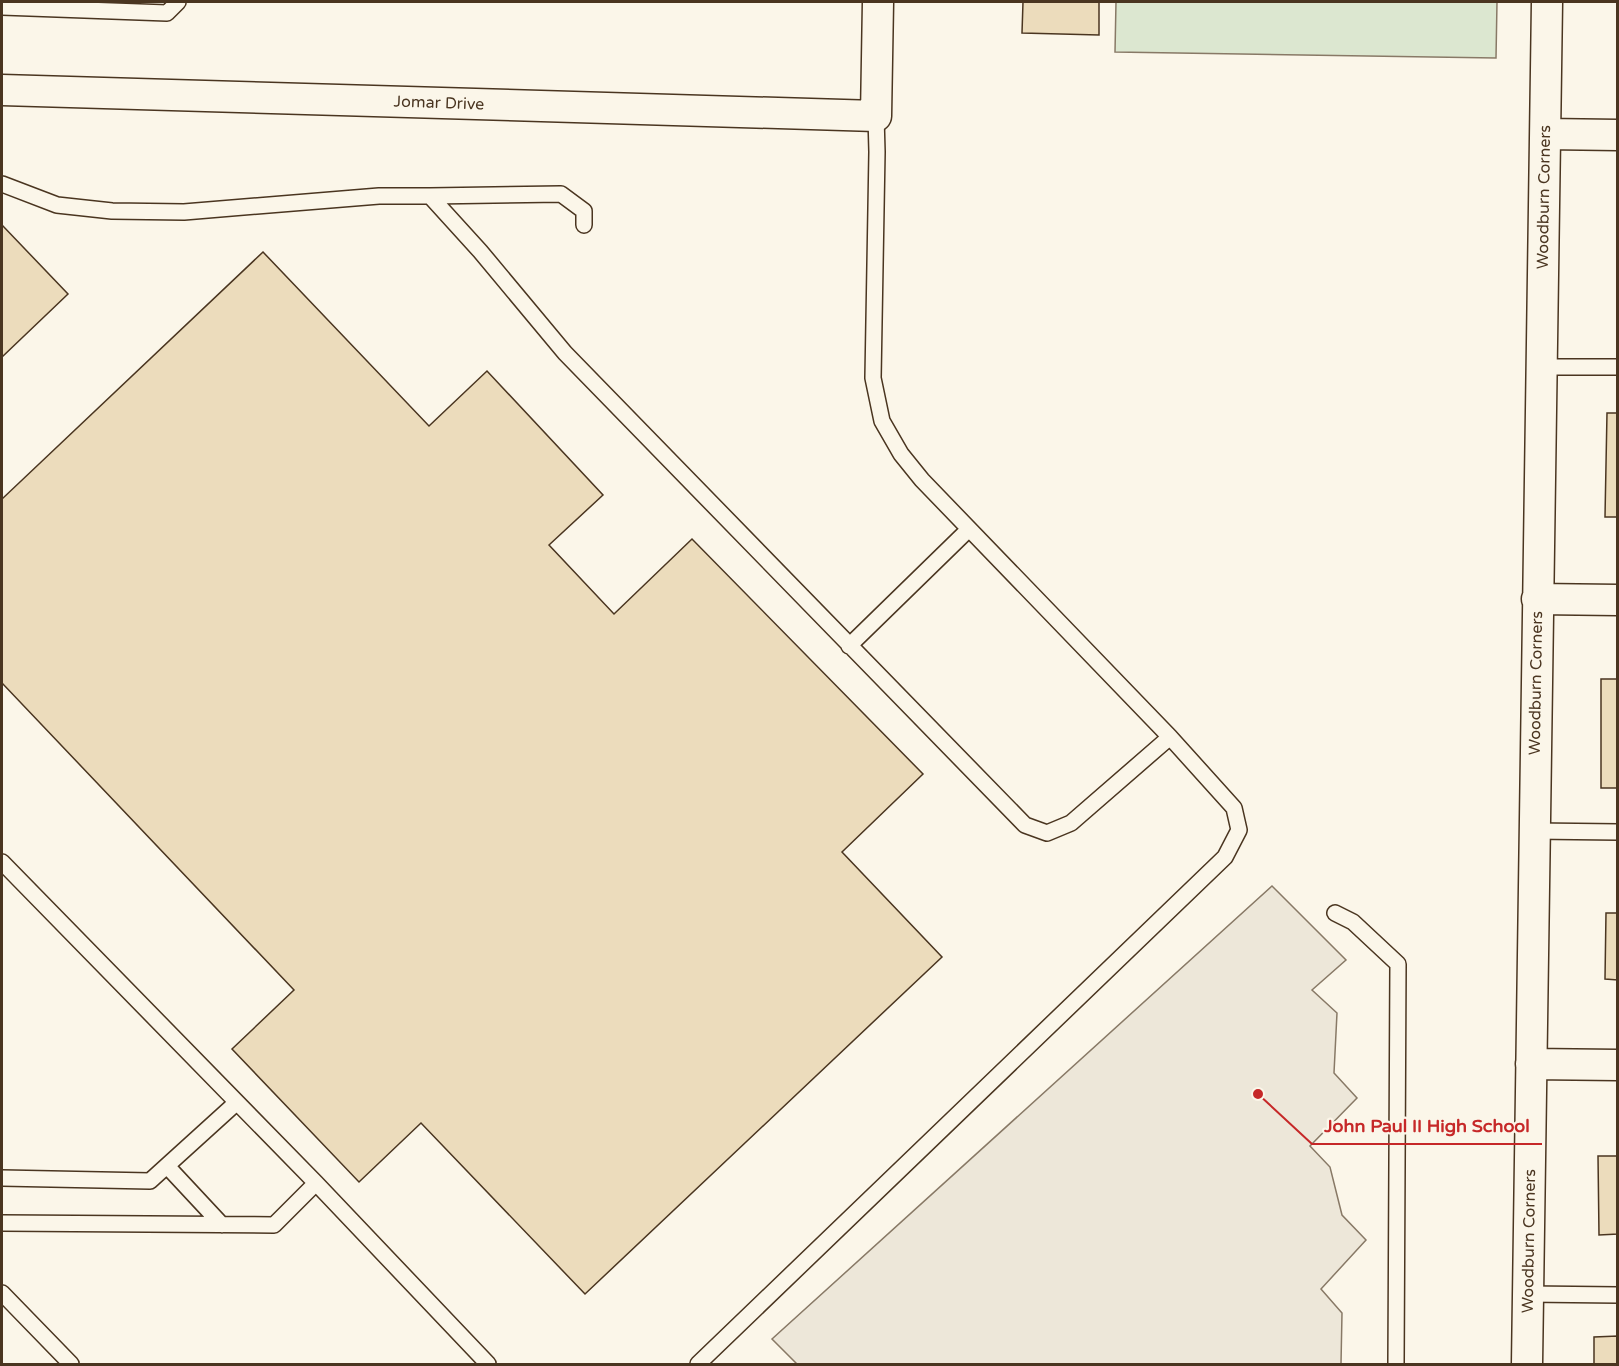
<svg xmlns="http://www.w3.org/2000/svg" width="1619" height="1366" viewBox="0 0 1619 1366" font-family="'Varela Round',sans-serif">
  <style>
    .green { fill: #dce7d0; stroke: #887966; stroke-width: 1.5 }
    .parking { fill: #ede7d9; stroke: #887966; stroke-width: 1.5 }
    .building { fill: #ecdcbc; stroke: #4a3520; stroke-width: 1.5 }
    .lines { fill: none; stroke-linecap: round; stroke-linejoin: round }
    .lane-casing { stroke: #4a3520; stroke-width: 18 }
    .street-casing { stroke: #4a3520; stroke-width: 33 }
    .lane { stroke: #fbf6e9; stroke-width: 15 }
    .street { stroke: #fbf6e9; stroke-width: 30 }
    .labels { text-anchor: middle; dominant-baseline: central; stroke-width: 4.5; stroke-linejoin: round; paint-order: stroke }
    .street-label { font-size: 16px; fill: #4a3520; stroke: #fbf6e9 }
    .leader { fill: none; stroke: #c62828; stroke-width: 2 }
    .callout-dot { fill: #c62828; stroke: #fbf6e9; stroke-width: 2 }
    .callout-label { font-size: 18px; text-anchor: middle; font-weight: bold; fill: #c62828; stroke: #fbf6e9; stroke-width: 4.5; stroke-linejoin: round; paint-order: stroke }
  </style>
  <rect width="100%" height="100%" fill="#fbf6e9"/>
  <path class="green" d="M 1116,2 L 1497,2 L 1496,58 L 1115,52 Z"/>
  <path class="parking" d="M 1272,886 L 1346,960 L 1312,990 L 1337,1013 L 1334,1073 L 1357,1098 L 1310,1146 L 1330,1167 L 1342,1215 L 1366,1240 L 1321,1289 L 1342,1313 L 1341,1364 L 797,1364 L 772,1339 Z"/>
  <path class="building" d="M 1023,2 L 1099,2 L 1099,35 L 1022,33 Z
    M 2,225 L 68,294 L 2,357 Z
    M 263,252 L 429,426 L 487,371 L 603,495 L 549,545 L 614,614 L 692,539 L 923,774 L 842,852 L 942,957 L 585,1294 L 421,1123 L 359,1182 L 232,1049 L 294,990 L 2,683 L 2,499 Z
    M 1607,413 L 1618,413 L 1618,517 L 1605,517 Z
    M 1601,679 L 1618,679 L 1618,788 L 1601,788 Z
    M 1606,913 L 1618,913 L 1618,980 L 1605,979 Z
    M 1598,1156 L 1618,1156 L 1618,1234 L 1599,1235 Z
    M 1618,1336 L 1618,1364 L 1594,1364 L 1594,1337 Z"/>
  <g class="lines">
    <defs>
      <path id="lane" d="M 2,7 L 167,13 L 178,2
        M 876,116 L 877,152 L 873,378 L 882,421 L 901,454 L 922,480 L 1170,737
        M 2,184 L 57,205 L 112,211 L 184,212 L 379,196 L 430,196 L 480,251 L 565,353 L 1025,825 L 1047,833 L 1071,823 L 1170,737 L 1234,808 L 1239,830 L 1225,857 L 698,1364
        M 430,196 L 561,194 L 584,211 L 584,225
        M 1541,367 L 1618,367
        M 849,646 L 969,529
        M 1534,831 L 1618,832
        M 2,862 L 316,1183 L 488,1364
        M 1335,913 L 1353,922 L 1398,964 L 1396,1364
        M 167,1166 L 222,1225
        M 2,1178 L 150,1181 L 236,1103
        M 2,1223 L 274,1225 L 316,1183
        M 2,1293 L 71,1364
        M 1528,1294 L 1618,1295"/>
      <path id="street" d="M 2,90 L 876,116 L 878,2
        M 1546,134 L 1618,135
        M 1537,599 L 1618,600
        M 1531,1064 L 1618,1065
        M 1527,1364 L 1547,2"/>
    </defs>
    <use href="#lane" class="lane-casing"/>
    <use href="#street" class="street-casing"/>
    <use href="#lane" class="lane"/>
    <use href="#street" class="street"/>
  </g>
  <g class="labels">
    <g class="street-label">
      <text transform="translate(439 103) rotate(2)">Jomar Drive</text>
      <text transform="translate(1544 197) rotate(-89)">Woodburn Corners</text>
      <text transform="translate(1536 683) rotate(-89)">Woodburn Corners</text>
      <text transform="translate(1529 1241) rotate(-89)">Woodburn Corners</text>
    </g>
  </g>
  <path class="leader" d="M1258 1094L1312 1144H1542"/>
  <circle class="callout-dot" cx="1258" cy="1094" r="6"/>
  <g class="callout-label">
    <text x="1427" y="1132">John Paul II High School</text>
  </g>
  <rect width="1619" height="1366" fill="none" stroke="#4a3520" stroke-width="6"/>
</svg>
